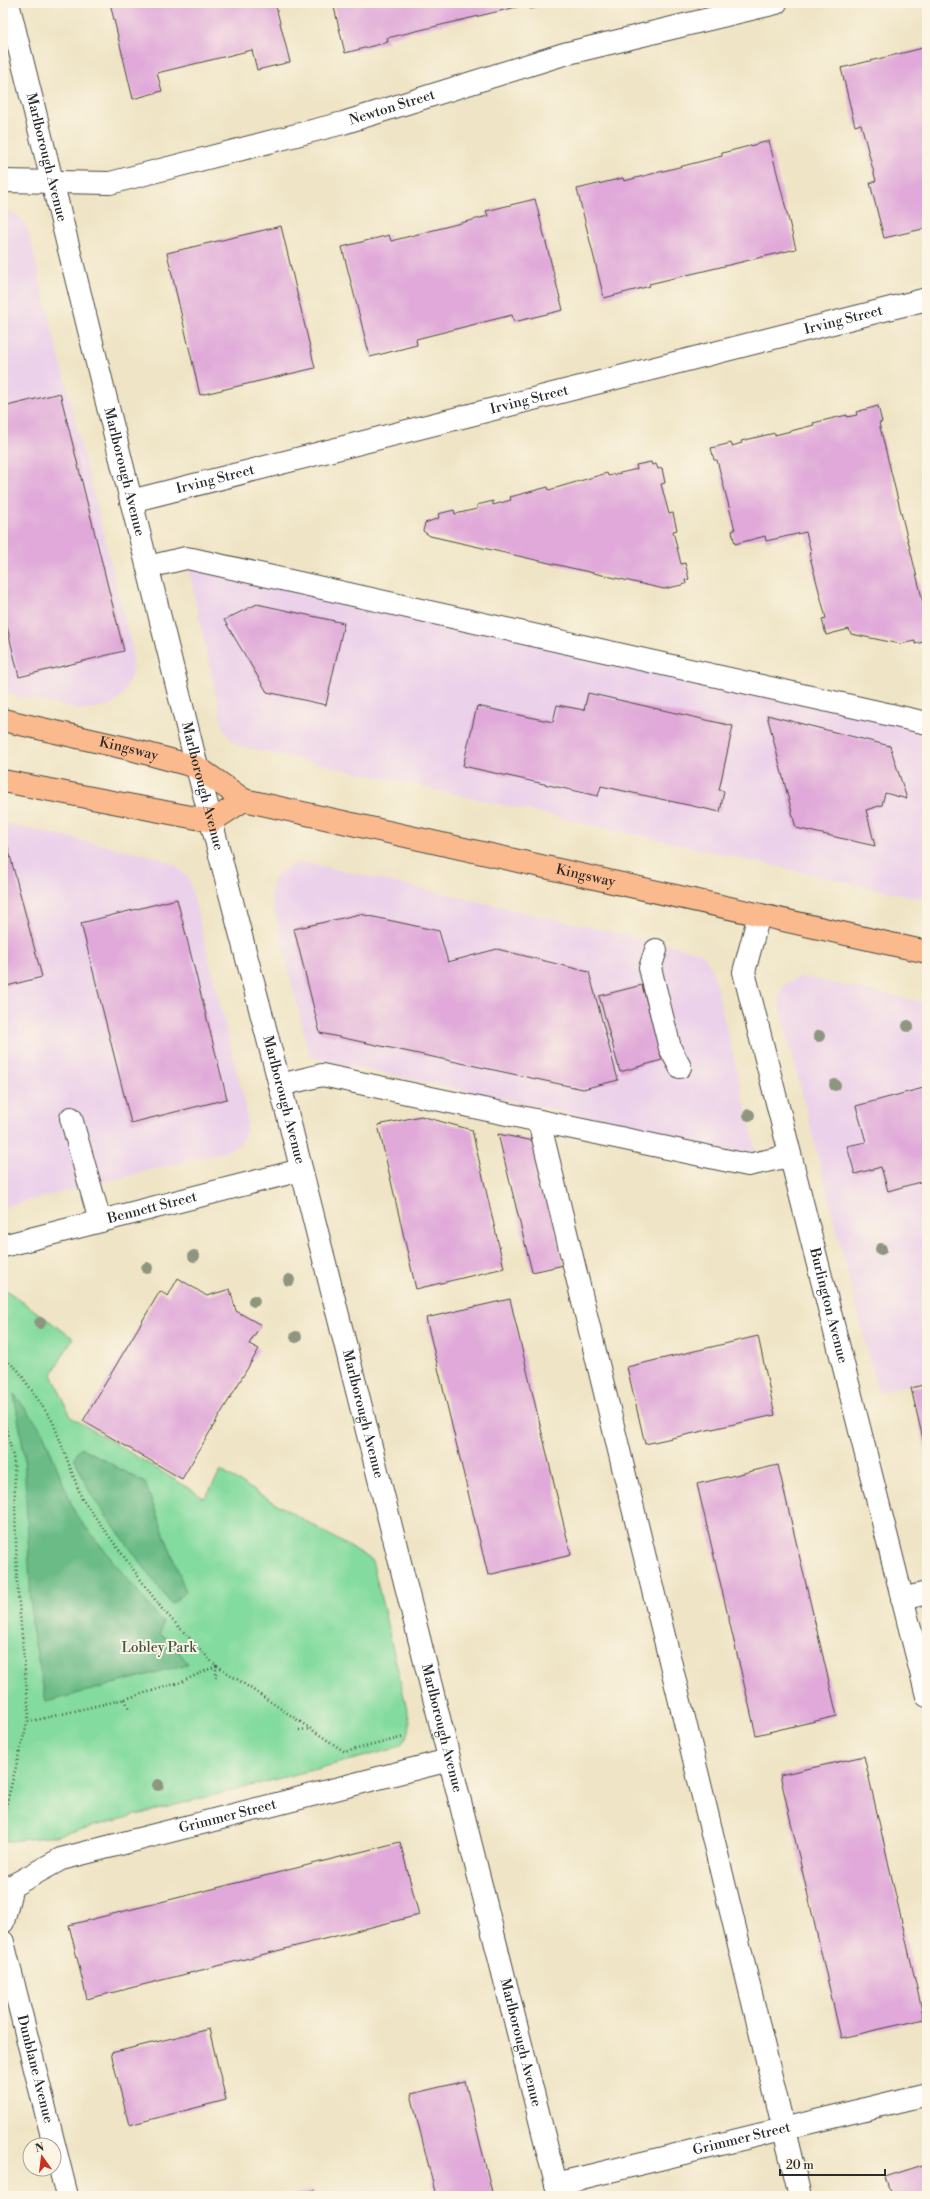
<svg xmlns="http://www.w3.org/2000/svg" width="930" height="2199" viewBox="0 0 930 2199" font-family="'Libre Bodoni',serif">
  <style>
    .built { fill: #ecd1ea }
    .green { fill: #84db9f; stroke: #588365 }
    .forest { fill: #6bbb86; stroke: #4b7358 }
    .building { fill: #e0a9d9 }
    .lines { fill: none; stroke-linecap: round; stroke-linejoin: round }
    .minor-casing { stroke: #484742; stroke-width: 24 }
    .major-casing { stroke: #484742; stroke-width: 24 }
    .path { stroke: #484742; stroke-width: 2.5; stroke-dasharray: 1 3; stroke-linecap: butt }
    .minor { stroke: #fff; stroke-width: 22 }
    .major { stroke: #fbba8d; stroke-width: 22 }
    .tree { fill: #8f9680 }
    .labels { text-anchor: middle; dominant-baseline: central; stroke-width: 4; stroke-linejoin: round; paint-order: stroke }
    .street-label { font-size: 14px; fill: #2b2b2b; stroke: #fcf5e5 }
    .park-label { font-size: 14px; fill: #415748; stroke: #fcf5e5 }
  </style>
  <rect width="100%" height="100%" fill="#fcf5e5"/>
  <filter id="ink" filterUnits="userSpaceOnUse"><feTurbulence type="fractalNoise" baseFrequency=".025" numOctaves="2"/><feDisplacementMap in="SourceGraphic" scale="8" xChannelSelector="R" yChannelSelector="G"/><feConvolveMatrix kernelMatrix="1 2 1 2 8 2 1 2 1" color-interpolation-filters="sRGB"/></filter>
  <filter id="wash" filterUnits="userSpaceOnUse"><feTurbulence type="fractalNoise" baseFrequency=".012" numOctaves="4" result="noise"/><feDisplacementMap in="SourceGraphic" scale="16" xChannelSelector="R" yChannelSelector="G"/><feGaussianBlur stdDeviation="0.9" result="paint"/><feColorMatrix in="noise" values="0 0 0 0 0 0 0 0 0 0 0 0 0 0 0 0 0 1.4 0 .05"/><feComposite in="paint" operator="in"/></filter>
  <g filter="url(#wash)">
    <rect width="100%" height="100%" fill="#efe4c5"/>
    <path class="built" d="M 3,209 L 17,215 L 23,222 L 28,231 L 132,649 L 132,673 L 123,694 L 114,704 L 102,708 L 82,710 L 3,693 Z
      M 186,558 L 927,724 L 927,900 L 240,746 L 233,742 L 223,728 Z
      M 3,823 L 157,857 L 175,865 L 189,879 L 247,1112 L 247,1130 L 242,1141 L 235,1147 L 228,1151 L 3,1207 Z
      M 298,863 L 308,863 L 700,952 L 705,957 L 712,969 L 758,1158 L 631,1127 L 310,1057 L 271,898 L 273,881 L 277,875 L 283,870 Z
      M 802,977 L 927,1003 L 927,1380 L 878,1392 L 780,1007 L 781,990 L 786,983 Z"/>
    <path class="green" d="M 3,1288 L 73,1338 L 52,1374 L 71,1417 L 205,1498 L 221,1471 L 372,1560 L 410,1722 C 410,1737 403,1745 390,1750 L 55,1836 L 3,1842 Z"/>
    <path class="forest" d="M 14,1394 L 42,1430 L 76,1515 L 163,1623 L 160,1634 L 174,1645 L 188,1664 L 46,1702 L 32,1628 L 24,1453 Z
      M 81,1447 L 145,1483 L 186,1592 L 171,1604 L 91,1495 L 74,1457 Z"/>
    <g id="blocks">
      <path class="building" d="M 110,3 L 275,3 L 290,62 L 257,70 L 252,50 L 157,73 L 162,91 L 133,99 Z
        M 333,3 L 529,3 L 529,4 L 387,38 L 388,42 L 345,53 Z
        M 529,3 L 550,3 L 550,4 L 530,9 Z
        M 927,47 L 927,228 L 884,238 L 870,183 L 876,181 L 861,124 L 855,126 L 841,68 Z
        M 769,141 L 796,249 L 649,284 L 650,286 L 604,298 L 577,189 L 623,178 L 624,181 L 722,156 L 722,153 Z
        M 535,199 L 563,310 L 514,322 L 512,315 L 416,339 L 417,345 L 370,357 L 342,247 L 389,235 L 391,241 L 488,216 L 486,211 Z
        M 281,226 L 315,368 L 200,395 L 167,253 Z
        M 60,393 L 124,651 L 19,677 L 7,627 L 3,628 L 3,407 Z
        M 878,406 L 882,422 L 879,423 L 927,618 L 927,641 L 915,644 L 915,641 L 900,644 L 851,634 L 849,629 L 826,635 L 822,619 L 826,618 L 809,553 L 811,552 L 806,532 L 766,541 L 765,536 L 735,544 L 732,531 L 735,530 L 717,460 L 714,460 L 711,448 L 731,443 L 732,446 L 742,443 L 741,441 L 775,433 L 775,435 L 814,425 L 813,423 L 847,415 L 847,417 L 857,415 L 856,412 Z
        M 651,462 L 652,465 L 656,464 L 658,469 L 662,468 L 665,483 L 661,484 L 669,514 L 673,513 L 677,530 L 673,531 L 681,564 L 685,563 L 689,579 L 685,580 L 686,584 L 664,589 L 430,536 L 423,531 L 425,523 L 439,518 L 438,514 L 454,510 L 455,514 L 477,509 L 477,505 L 493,501 L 493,505 L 511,500 L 510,497 L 548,487 L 549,490 L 607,473 L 608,476 L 637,469 L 636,465 Z
        M 257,604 L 344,623 L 326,705 L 267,692 L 224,620 Z
        M 588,693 L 733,726 L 719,790 L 724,791 L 720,812 L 601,786 L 598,796 L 463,766 L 477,706 L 553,722 L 557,705 L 584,710 Z
        M 767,715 L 890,746 L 907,799 L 885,793 L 882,805 L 866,810 L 875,846 L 796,828 Z
        M 7,844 L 42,977 L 3,987 L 3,845 Z
        M 177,899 L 227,1099 L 131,1123 L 81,923 Z
        M 360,914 L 439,931 L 448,962 L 497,949 L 589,972 L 618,1080 L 583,1089 L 320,1033 L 294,929 Z
        M 642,985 L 662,1060 L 620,1072 L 599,996 Z
        M 927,1087 L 927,1180 L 888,1191 L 881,1167 L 855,1174 L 847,1146 L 866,1142 L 856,1106 Z
        M 421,1116 L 472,1130 L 504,1268 L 416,1289 L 378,1125 Z
        M 498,1134 L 534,1141 L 564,1265 L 532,1272 Z
        M 178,1278 L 207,1296 L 230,1289 L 236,1311 L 261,1325 L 249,1344 L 259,1349 L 182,1479 L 83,1421 L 160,1291 L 168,1296 Z
        M 510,1299 L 571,1555 L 488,1575 L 426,1318 Z
        M 758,1336 L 775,1415 L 645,1444 L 627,1367 Z
        M 927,1384 L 927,1452 L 926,1452 L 911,1388 Z
        M 778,1465 L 837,1716 L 756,1735 L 697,1484 Z
        M 864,1756 L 924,2019 L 841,2038 L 780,1775 Z
        M 400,1842 L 419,1915 L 87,1999 L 69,1925 Z
        M 209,2029 L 226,2100 L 129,2125 L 111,2053 Z
        M 465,2081 L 493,2196 L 436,2196 L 411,2094 Z
        M 926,2164 L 927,2196 L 891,2196 L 885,2177 Z
        M 315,2190 L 317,2196 L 292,2196 L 292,2195 Z"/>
    </g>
  </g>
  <g filter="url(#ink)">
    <use href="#blocks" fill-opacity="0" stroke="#484742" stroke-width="1"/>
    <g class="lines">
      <defs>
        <g id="minor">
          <path id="s1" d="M 8,3 L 197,767 L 289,1120 L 559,2196"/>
          <path id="s2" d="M 3,181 L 110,183 L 343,123 L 564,54 L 776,3"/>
          <path id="s3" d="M 131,501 L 927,299"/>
          <path d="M 148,567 L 186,558 L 192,559 L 927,723"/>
          <path id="s4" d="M 759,915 L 744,972 L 927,1696"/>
          <path d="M 656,950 L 650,968 L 670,1048 L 680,1067"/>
          <path d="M 280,1085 L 322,1075 L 748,1165 L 789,1156"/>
          <path d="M 71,1118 L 100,1221"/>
          <path d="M 539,1121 L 800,2196"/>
          <path id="s5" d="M 3,1246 L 301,1170"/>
          <path d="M 902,1599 L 927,1593"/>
          <path id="s6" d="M 3,1922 L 12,1886 L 61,1859 L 449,1760"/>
          <path id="s7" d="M 3,1942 L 67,2196"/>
          <path id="s8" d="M 556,2184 L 927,2094"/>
        </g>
        <g id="major">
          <path id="s9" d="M 3,720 L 130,749 L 197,767 L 244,800 L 927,952"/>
          <path d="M 3,781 L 212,821 L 244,800"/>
        </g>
      </defs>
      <use href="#minor" class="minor-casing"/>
      <use href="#major" class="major-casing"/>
      <path class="path" d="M 3,1357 L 18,1370 L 53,1422 L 82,1499 L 162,1609 L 213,1663 L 345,1752 L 404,1737
        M 3,1415 L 14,1461 L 17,1581 L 29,1715 L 3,1818
        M 125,1699 L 129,1709
        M 28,1722 L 125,1699 L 181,1682 L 216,1666 L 216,1678
        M 299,1730 L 309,1729"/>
      <use href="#minor" class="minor"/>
      <use href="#major" class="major"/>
    </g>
    <g class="tree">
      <circle cx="908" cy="1026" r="6"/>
      <circle cx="819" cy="1036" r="6"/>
      <circle cx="835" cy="1085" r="6"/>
      <circle cx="749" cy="1115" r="6"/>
      <circle cx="881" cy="1249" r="6"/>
      <circle cx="194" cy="1256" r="6"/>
      <circle cx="147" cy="1268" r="6"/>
      <circle cx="289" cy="1280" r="6"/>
      <circle cx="254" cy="1301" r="6"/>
      <circle cx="40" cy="1323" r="6"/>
      <circle cx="296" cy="1337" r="6"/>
      <circle cx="158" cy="1785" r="6"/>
    </g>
  </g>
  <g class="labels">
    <g class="street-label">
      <text stroke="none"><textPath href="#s2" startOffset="399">Newton Street</textPath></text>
      <text stroke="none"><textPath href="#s1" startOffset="159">Marlborough Avenue</textPath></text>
      <text stroke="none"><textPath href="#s3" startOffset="735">Irving Street</textPath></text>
      <text stroke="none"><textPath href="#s3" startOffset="411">Irving Street</textPath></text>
      <text stroke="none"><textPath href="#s1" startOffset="483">Marlborough Avenue</textPath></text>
      <text stroke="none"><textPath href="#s3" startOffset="87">Irving Street</textPath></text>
      <text stroke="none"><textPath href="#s9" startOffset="129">Kingsway</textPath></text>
      <text stroke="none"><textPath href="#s1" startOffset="807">Marlborough Avenue</textPath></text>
      <text stroke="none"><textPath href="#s9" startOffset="607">Kingsway</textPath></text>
      <text stroke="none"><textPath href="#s1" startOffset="1131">Marlborough Avenue</textPath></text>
      <text stroke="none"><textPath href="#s5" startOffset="154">Bennett Street</textPath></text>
      <text stroke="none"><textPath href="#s4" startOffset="403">Burlington Avenue</textPath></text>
      <text stroke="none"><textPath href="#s1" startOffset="1455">Marlborough Avenue</textPath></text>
      <text stroke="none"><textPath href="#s1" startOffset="1779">Marlborough Avenue</textPath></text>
      <text stroke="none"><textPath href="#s6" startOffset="265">Grimmer Street</textPath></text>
      <text stroke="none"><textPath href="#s1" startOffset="2103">Marlborough Avenue</textPath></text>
      <text stroke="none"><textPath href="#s7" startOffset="131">Dunblane Avenue</textPath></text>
      <text stroke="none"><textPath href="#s8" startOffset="191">Grimmer Street</textPath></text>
    </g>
    <g class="park-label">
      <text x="159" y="1648">Lobley Park</text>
    </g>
  </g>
  <rect width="930" height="2199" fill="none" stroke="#fcf5e5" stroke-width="16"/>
  <g transform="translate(42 2157) rotate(346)"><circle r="19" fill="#fcf5e5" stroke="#a8a49b"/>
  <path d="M0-3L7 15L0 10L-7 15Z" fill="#c8321e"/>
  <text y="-6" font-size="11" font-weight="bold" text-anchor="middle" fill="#2b2b2b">N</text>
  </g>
  <path d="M780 2169v6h105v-6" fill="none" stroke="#2b2b2b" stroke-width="2"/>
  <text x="786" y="2169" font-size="12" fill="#2b2b2b" stroke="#fcf5e5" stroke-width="3" paint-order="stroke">20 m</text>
</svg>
